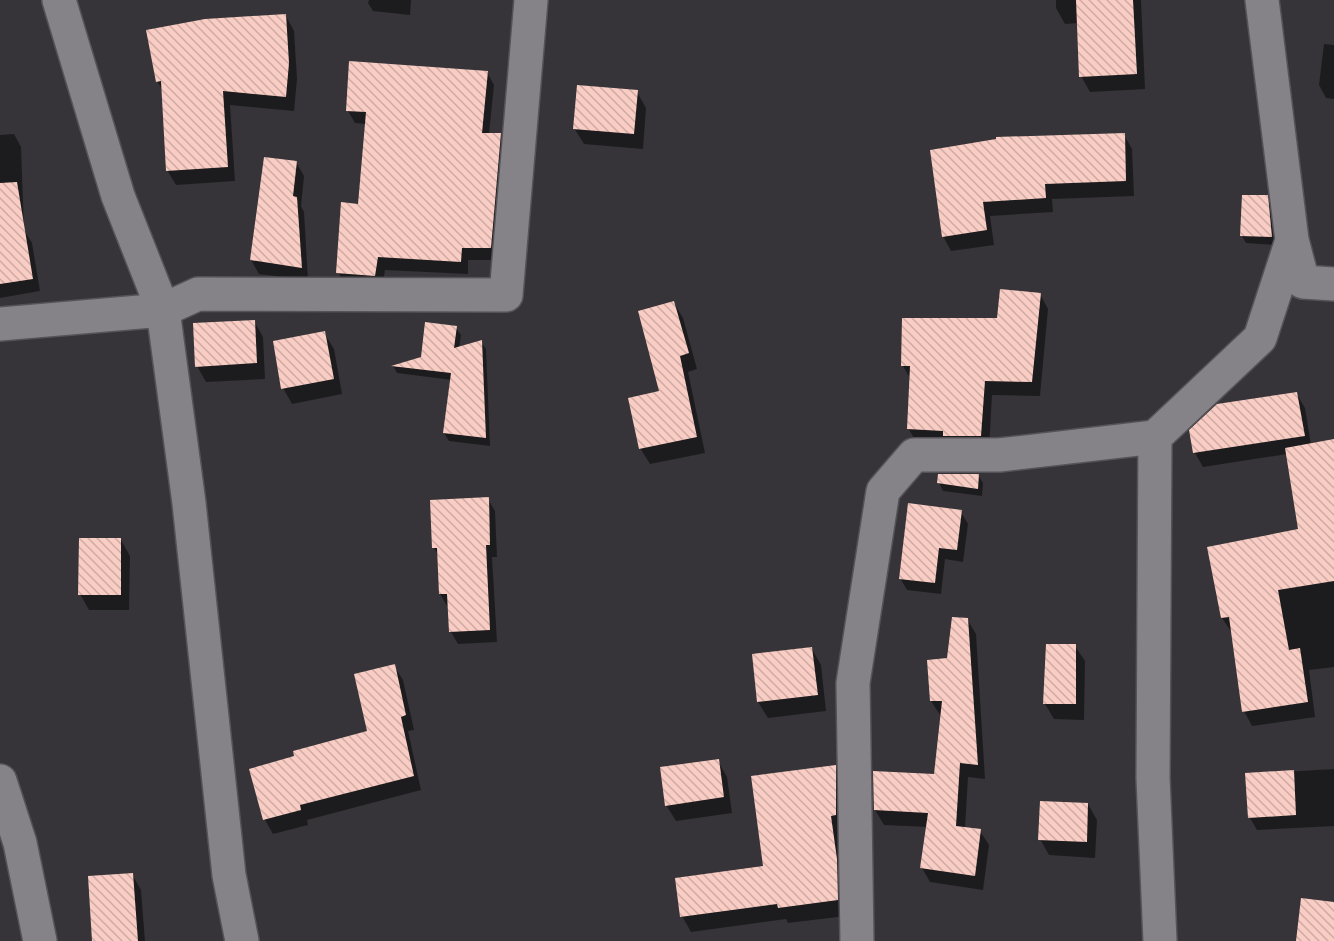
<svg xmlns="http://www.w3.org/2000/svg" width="1334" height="941" viewBox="0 0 1334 941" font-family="'IBM Plex Sans',sans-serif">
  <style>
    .shadow { fill: #0007 }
    .building { fill: url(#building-back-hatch) }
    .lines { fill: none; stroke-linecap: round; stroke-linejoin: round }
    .minor-casing { stroke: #555358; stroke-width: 36 }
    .minor { stroke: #858388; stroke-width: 33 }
  </style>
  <defs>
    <pattern id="building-back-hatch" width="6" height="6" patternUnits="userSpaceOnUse" patternTransform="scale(1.5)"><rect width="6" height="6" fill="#f9cdc3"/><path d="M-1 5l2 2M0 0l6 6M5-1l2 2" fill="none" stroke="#cdaca5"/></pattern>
  </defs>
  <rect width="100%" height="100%" fill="#363438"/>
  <path class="shadow" d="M 369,0 L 411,0 L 410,15 L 373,11 L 368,3 Z
    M 1056,0 L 1141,0 L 1145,89 L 1090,92 L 1081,76 L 1079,23 L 1065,24 L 1056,8 Z
    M 286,16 L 294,31 L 297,79 L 294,111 L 230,105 L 235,181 L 176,185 L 167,170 L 163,91 L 157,81 Z
    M 1324,44 L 1334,45 L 1334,99 L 1326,98 L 1319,85 Z
    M 487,72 L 494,85 L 489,134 L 500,134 L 507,147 L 498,260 L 468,260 L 468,274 L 385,270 L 382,288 L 345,285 L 338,272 L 359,206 L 366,124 L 355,123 L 348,111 Z
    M 637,92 L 646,108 L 643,149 L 584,144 L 574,128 Z
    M 14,134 L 21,147 L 24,230 L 32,243 L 40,291 L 0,298 L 0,135 Z
    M 1124,135 L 1132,149 L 1134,196 L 1052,199 L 1053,212 L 990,216 L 994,245 L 951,251 L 943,236 L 932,151 Z
    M 296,162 L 304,176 L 301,206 L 304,212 L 308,280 L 259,274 L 251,260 Z
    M 1267,197 L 1271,205 L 1276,245 L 1246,243 L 1242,236 Z
    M 1040,294 L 1048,309 L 1040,396 L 992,395 L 989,450 L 917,443 L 908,428 L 911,380 L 903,366 L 998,320 Z
    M 674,303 L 683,318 L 697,369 L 688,372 L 705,453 L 650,464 L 640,448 L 661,393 Z
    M 254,321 L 263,337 L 265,379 L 206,382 L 197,366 Z
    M 456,328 L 461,335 L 459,348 L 481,342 L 486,349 L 490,446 L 449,441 L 444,433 L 452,380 L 397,373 L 393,366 L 422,358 Z
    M 324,333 L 334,349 L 342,394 L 292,404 L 283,388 Z
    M 1296,393 L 1305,408 L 1311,445 L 1334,444 L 1334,667 L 1309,670 L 1315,717 L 1252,726 L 1244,711 L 1232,633 L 1222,618 L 1300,530 L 1287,454 L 1203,467 L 1195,453 L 1191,431 Z
    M 978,475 L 983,483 L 982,496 L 943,491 L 939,483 Z
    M 488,499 L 495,511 L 497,557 L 492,557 L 497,642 L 458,644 L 451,632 L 449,606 L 447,606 L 440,594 L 438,555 L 434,548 Z
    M 961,512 L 968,524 L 963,562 L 945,559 L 941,594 L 907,590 L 900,578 Z
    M 121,540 L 130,556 L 129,610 L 89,610 L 80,594 Z
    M 967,619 L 976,634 L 985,779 L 968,777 L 965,828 L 980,831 L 989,845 L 983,890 L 930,882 L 922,868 L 928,827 L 884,825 L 875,810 L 935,776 L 942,715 L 940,715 L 931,701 Z
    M 1075,646 L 1085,661 L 1084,720 L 1054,719 L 1045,704 Z
    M 812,649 L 821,665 L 826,711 L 768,718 L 758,702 L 753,656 Z
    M 394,666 L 403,680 L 414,730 L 408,731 L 421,790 L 307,820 L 308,825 L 273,834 L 265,820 L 250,770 L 369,732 Z
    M 718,761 L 727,777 L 732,813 L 676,821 L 666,805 Z
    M 835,766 L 844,782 L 846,916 L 788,923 L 786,919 L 691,932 L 682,916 L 765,867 Z
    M 1334,769 L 1334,844 L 1334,826 L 1257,830 L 1250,818 L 1247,774 Z
    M 1088,804 L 1097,820 L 1095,858 L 1049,855 L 1040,839 Z
    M 132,874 L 141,890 L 145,941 L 94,941 Z"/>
  <path class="building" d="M 1076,0 L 1133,0 L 1137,74 L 1079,77 Z
    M 286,14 L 289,63 L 286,97 L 223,91 L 228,167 L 166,171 L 161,81 L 156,82 L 146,30 L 205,19 Z
    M 349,61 L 488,71 L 482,133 L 501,133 L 491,248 L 462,248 L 461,262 L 378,257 L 375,276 L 336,273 L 341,202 L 358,204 L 366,112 L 346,111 Z
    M 577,85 L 638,90 L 634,134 L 573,129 Z
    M 1125,133 L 1126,181 L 1045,184 L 1046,198 L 983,202 L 987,230 L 942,237 L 930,150 L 996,139 L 996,137 Z
    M 264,157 L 297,161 L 293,196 L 297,197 L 302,268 L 250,260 Z
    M 17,182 L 33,279 L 0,284 L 0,183 Z
    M 1242,195 L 1268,195 L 1272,237 L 1240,236 Z
    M 1000,289 L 1041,293 L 1032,382 L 985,381 L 981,436 L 943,436 L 943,431 L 907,429 L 910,366 L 901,366 L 902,318 L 997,318 Z
    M 674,301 L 689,353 L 680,356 L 697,437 L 639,449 L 628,398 L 659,391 L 638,311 Z
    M 255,320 L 257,363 L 195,367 L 193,323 Z
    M 425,322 L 457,326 L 454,348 L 482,340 L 486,438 L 443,433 L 451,373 L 391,366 L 421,357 Z
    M 325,331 L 334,379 L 281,389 L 273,341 Z
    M 1297,392 L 1305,436 L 1193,453 L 1189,430 L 1217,404 Z
    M 1334,439 L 1334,581 L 1278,590 L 1289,650 L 1300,648 L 1308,702 L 1242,712 L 1229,617 L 1221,618 L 1207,547 L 1298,529 L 1285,448 Z
    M 938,474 L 979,474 L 978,489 L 937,483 Z
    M 489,497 L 490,545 L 486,545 L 490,630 L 449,632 L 447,594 L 439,594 L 437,548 L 432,548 L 430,500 Z
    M 908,503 L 962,510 L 957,550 L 939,548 L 935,583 L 899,579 Z
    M 79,538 L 121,538 L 121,595 L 78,595 Z
    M 952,617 L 968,618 L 978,765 L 960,763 L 956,826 L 981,829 L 975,876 L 920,868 L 928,813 L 874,810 L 873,771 L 934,774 L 942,701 L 930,701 L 927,660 L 947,658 Z
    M 1046,644 L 1076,644 L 1076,704 L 1043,704 Z
    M 812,647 L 818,695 L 757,702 L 752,654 Z
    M 395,664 L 406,715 L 401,717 L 414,776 L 300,805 L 301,810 L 263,820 L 249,769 L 294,756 L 293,751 L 367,731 L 354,674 Z
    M 719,759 L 724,797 L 665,806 L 660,767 Z
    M 836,765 L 836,815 L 831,816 L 837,859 L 838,900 L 778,908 L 777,904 L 680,917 L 675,878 L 763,866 L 751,776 Z
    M 1294,770 L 1296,815 L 1248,818 L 1245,773 Z
    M 1040,801 L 1088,803 L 1087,842 L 1038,840 Z
    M 133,873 L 138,941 L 92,941 L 88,876 Z
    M 1301,898 L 1334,902 L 1334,941 L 1296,941 Z"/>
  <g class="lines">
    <defs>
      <path id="minor" d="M 59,0 L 118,196 L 163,310 L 189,503 L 229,875 L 242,941
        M 1292,240 L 1303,282 L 1334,284
        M 0,324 L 163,310 L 198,294 L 506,295 L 531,0
        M 0,781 L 20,843 L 40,941
        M 857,941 L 853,683 L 883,491 L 914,455 L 999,455 L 1155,437
        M 1160,941 L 1153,778 L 1155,437 L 1260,338 L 1292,240 L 1262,0"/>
    </defs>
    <use href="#minor" class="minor-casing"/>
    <use href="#minor" class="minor"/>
  </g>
</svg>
